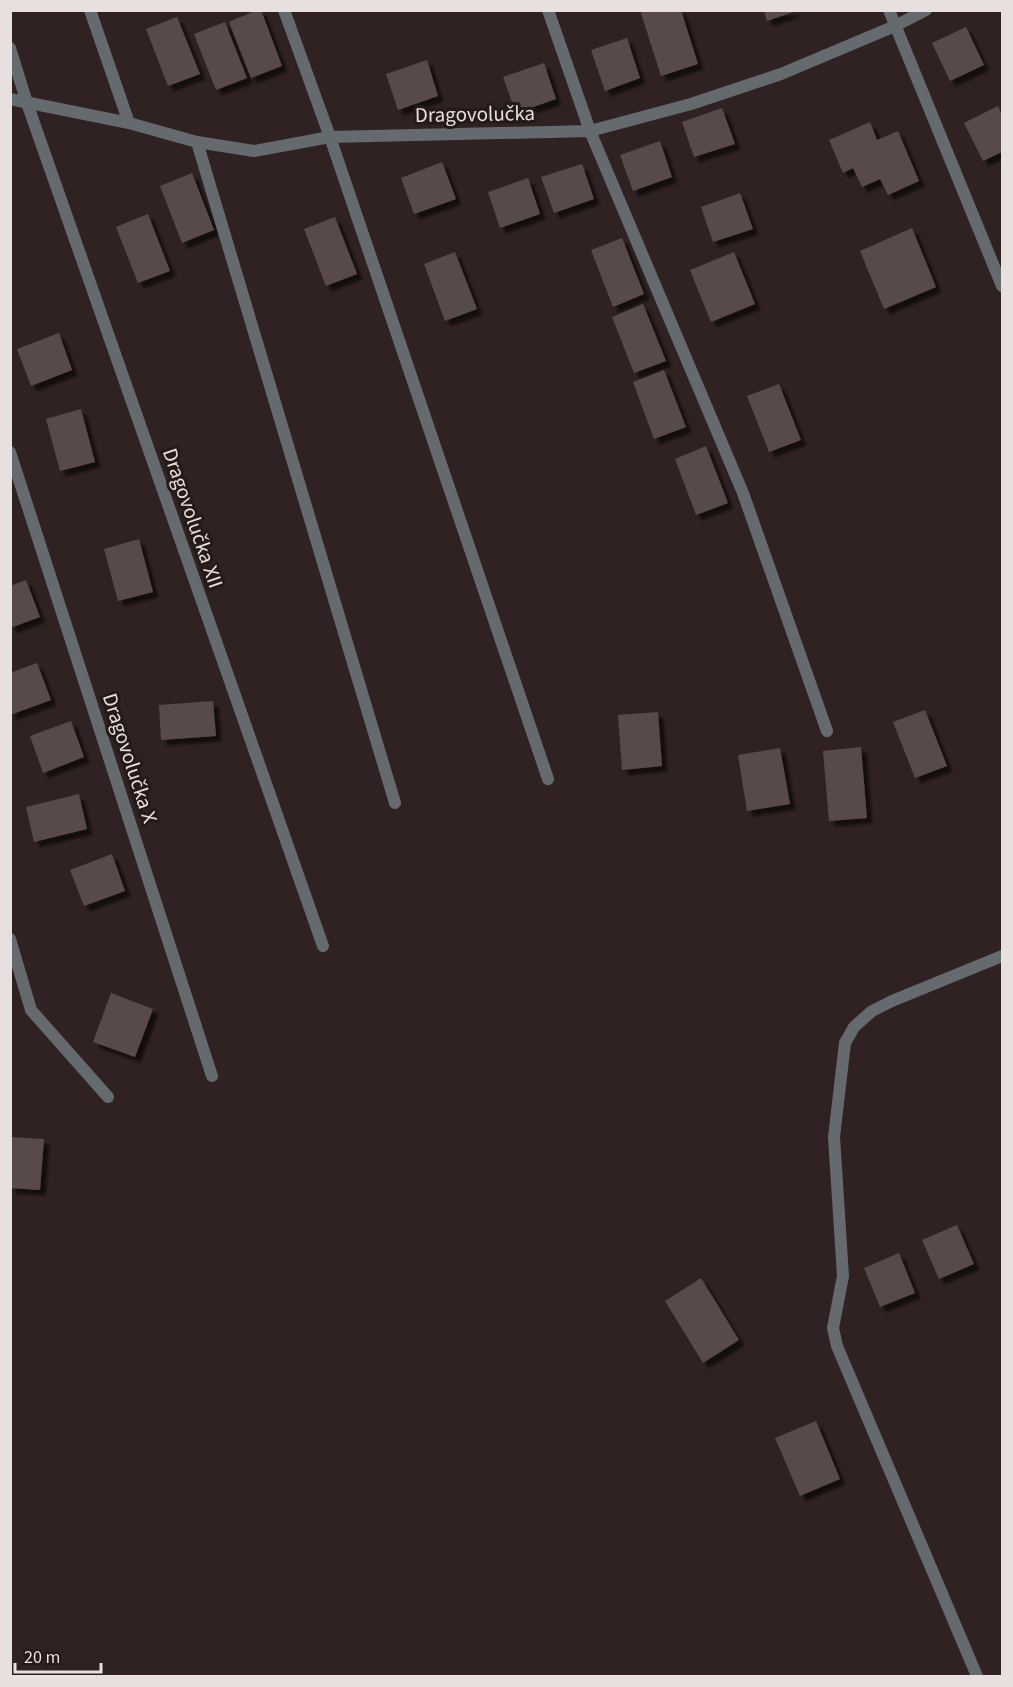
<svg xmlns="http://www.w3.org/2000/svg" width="1013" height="1687" viewBox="0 0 1013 1687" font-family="'Source Sans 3',sans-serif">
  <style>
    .building { fill: #594a4b; filter: url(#shadow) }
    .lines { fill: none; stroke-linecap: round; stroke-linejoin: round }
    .service { stroke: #646a6e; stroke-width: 12 }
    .minor { stroke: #646a6e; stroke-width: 12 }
    .labels { text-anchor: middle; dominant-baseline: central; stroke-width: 6; stroke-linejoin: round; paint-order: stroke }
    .street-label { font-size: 21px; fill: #e8dfdf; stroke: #26191a }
  </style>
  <defs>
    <filter id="shadow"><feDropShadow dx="5.5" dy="5.5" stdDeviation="1.5" flood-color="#0009"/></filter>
  </defs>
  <rect width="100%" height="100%" fill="#302223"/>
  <path class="building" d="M 257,10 L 261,10 L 282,66 L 251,78 L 229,22 Z
    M 640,10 L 681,10 L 698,64 L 661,76 Z
    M 764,10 L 796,10 L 796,11 L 767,21 Z
    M 177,17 L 200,74 L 168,86 L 146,29 Z
    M 225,22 L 247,78 L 216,90 L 194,34 Z
    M 966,27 L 984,65 L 950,81 L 932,43 Z
    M 627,38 L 640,78 L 605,91 L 591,50 Z
    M 427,60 L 438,96 L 398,110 L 386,74 Z
    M 544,63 L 556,99 L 516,113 L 503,77 Z
    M 998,106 L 1002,115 L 1002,152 L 983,161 L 964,123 Z
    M 722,108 L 735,144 L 694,157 L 682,122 Z
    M 870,122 L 877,140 L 898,131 L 919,181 L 888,195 L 880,179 L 862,187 L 853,168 L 843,173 L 829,140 Z
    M 660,141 L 672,177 L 633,191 L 620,155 Z
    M 442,162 L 456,199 L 414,214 L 401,178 Z
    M 582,164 L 594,199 L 554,213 L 541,177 Z
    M 192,173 L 214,230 L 182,243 L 160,186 Z
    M 528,178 L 540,214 L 500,228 L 488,192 Z
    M 740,193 L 753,229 L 713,242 L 701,207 Z
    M 148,214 L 170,271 L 138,283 L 116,227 Z
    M 335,217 L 357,274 L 326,286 L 304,229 Z
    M 912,228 L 936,287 L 884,309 L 860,251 Z
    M 622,238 L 644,294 L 613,307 L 591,250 Z
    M 455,252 L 477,309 L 445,321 L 424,264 Z
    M 734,252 L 755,304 L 711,322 L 690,270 Z
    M 643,304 L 666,361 L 634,373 L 612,317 Z
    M 59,333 L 72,370 L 31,386 L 17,349 Z
    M 664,370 L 686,427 L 654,439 L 633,382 Z
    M 779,384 L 801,440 L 769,452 L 747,396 Z
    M 81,409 L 95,462 L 60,471 L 46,419 Z
    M 706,446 L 728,503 L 696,515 L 675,459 Z
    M 139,539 L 153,592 L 118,601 L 104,549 Z
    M 26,580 L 40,617 L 10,628 L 10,586 Z
    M 37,663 L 51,700 L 10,715 L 10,673 Z
    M 213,701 L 216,736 L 161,740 L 159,705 Z
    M 925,710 L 947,766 L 915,778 L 893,722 Z
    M 658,712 L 662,766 L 622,770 L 618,715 Z
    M 71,721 L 84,757 L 43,773 L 30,736 Z
    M 861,747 L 867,818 L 829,821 L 823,751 Z
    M 780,748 L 790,804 L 747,811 L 738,755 Z
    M 79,794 L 87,829 L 34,842 L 26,807 Z
    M 112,854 L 125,891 L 84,906 L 70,870 Z
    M 111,993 L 153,1009 L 135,1057 L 93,1042 Z
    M 10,1137 L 44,1139 L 40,1190 L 10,1188 Z
    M 957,1225 L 974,1264 L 939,1279 L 922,1240 Z
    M 899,1253 L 915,1293 L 880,1307 L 864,1268 Z
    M 701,1278 L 739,1340 L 703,1363 L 665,1301 Z
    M 816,1421 L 840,1479 L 800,1496 L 775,1438 Z"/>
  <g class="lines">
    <path class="service" d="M 10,48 L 27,103"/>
    <path class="minor" d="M 90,10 L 129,123
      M 284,10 L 330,137 L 548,779
      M 548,10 L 590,131 L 743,493 L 827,731
      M 889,10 L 1002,286
      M 10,99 L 129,123 L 197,142 L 254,151 L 330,137 L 590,131 L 691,104 L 781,74 L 895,26 L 926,10
      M 27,103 L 323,946
      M 197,142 L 395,803
      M 10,452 L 212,1076
      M 10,939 L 31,1010 L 108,1097
      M 977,1676 L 837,1346 L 833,1328 L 843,1276 L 834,1137 L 845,1043 L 854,1027 L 872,1011 L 892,1001 L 1002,956"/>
  </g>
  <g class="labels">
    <g class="street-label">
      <text transform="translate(475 114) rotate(-1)">Dragovolučka</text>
      <text transform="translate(193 518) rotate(71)">Dragovolučka XII</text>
      <text transform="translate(130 758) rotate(72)">Dragovolučka X</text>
    </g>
  </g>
  <rect width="1013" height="1687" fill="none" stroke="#e8dfdf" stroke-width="24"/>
  <path d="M15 1663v9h86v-9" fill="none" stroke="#e8dfdf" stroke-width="3"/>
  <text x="24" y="1663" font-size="18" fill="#e8dfdf" stroke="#26191a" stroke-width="4.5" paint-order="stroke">20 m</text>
</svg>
